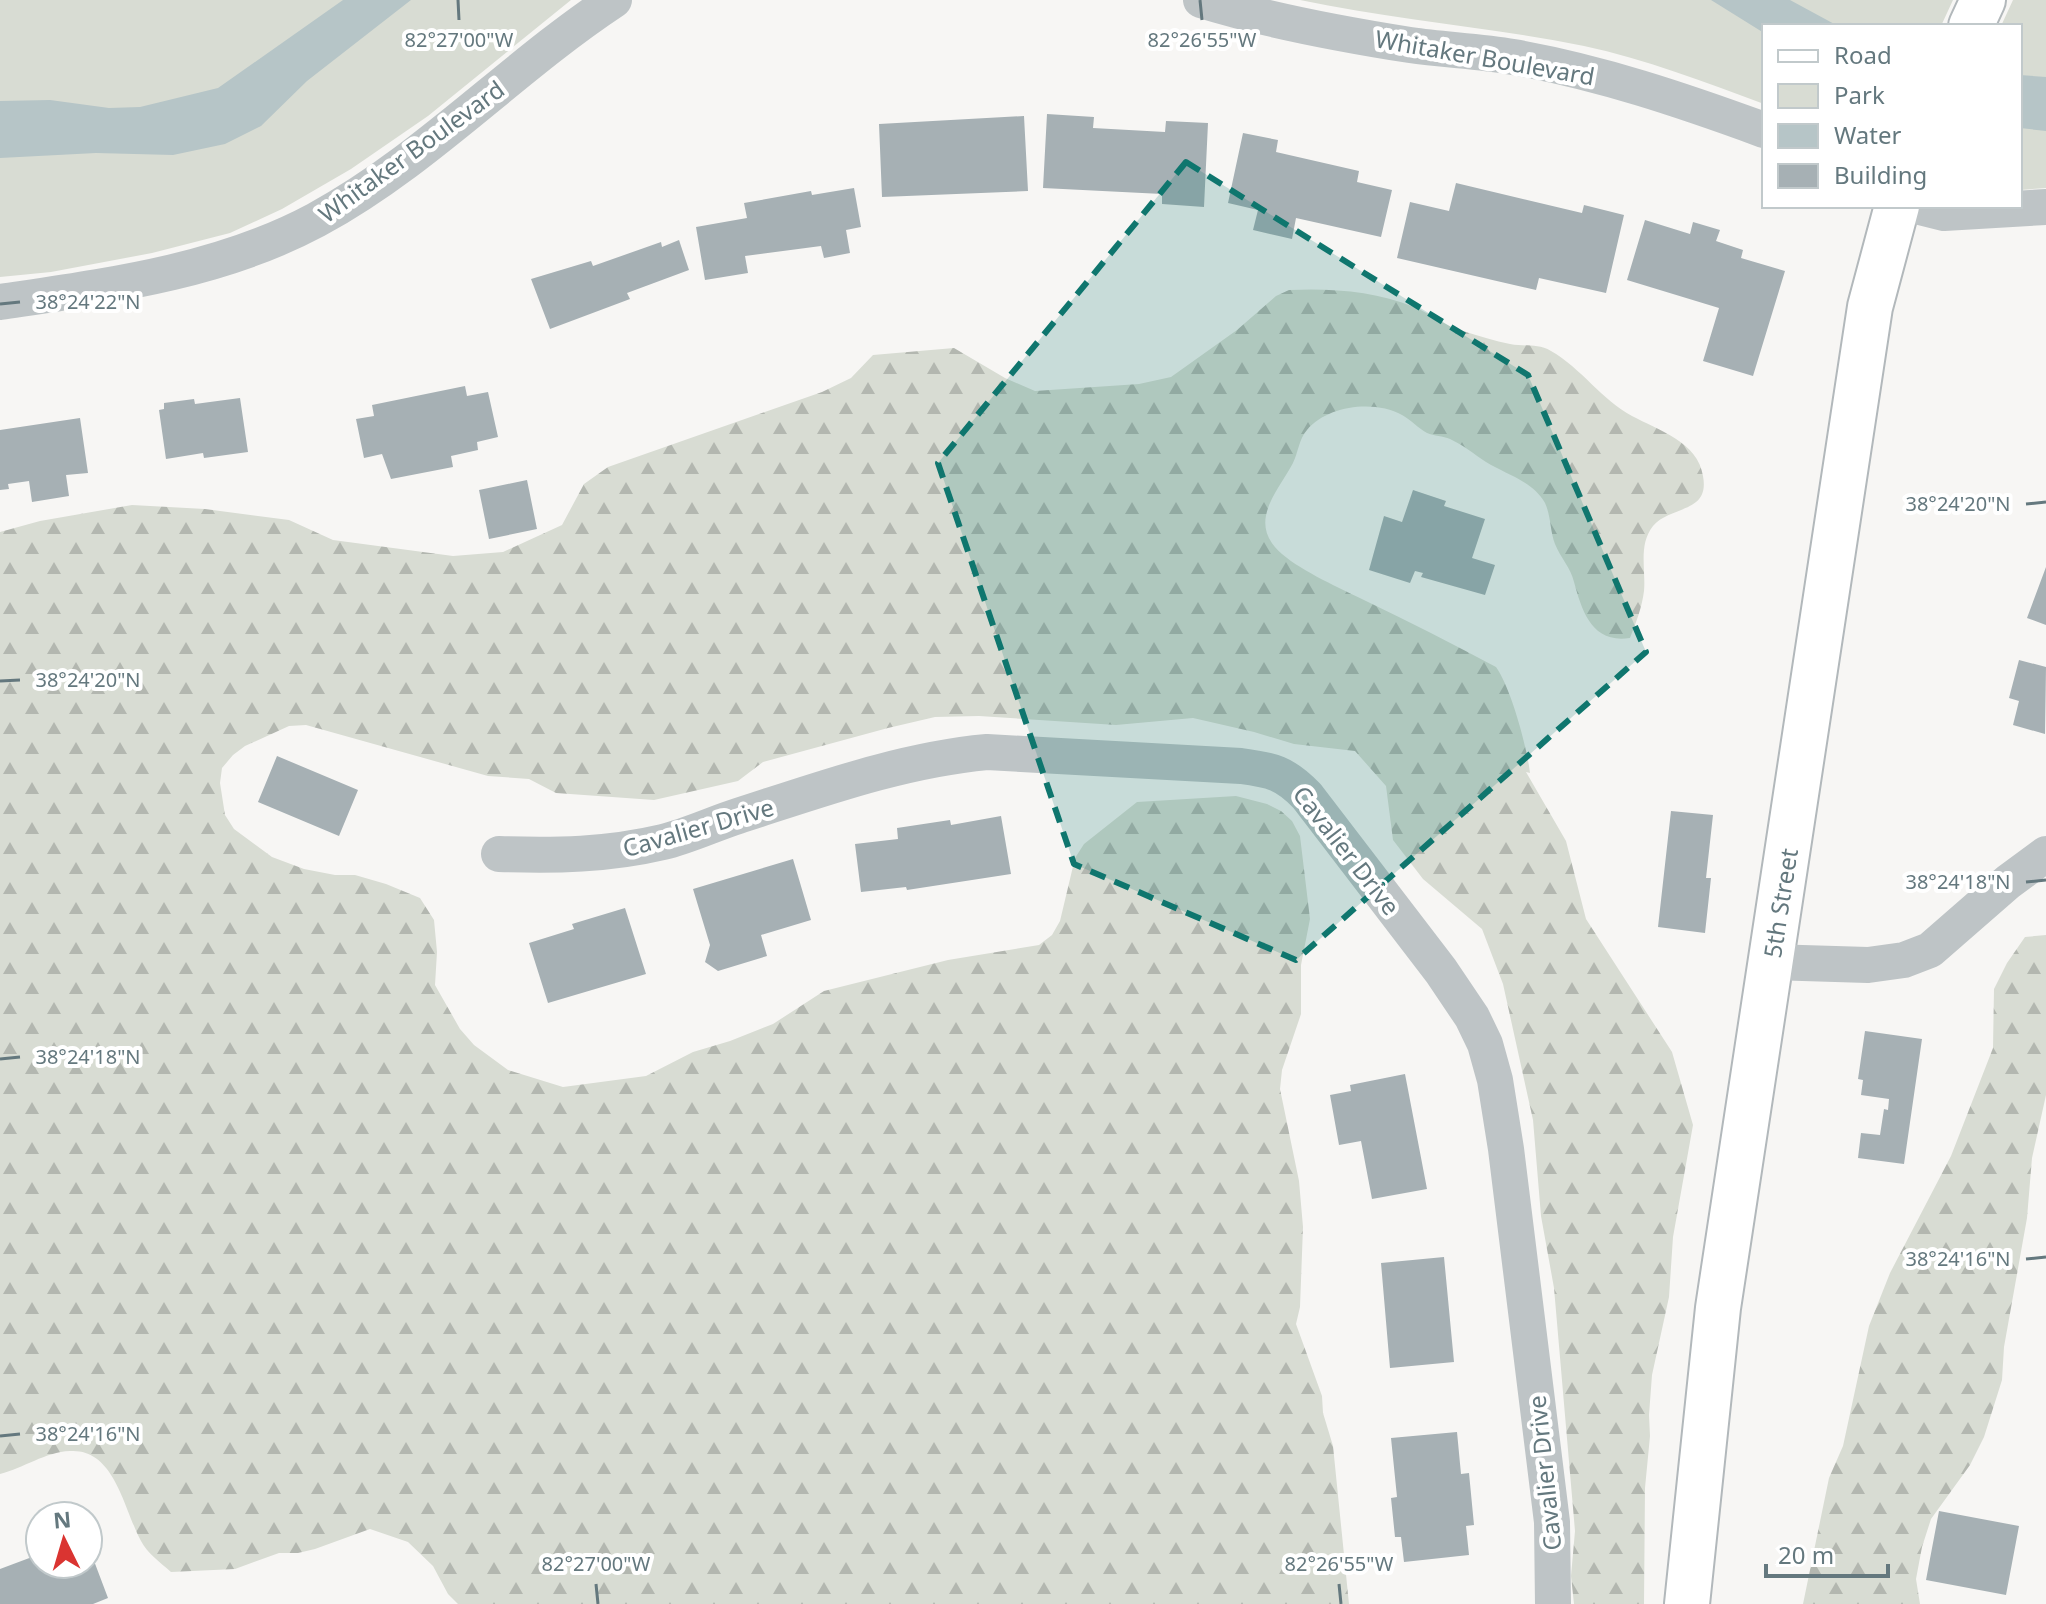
<svg xmlns="http://www.w3.org/2000/svg" width="2046" height="1604" viewBox="0 0 2046 1604" font-family="'Noto Sans',sans-serif">
  <style>
    .forest { fill: url(#forest-firs) }
    .park { fill: #d8dcd3 }
    .water { fill: #b6c5c7 }
    .building { fill: #a6b0b4 }
    .lines { fill: none; stroke-linecap: round; stroke-linejoin: round }
    .primary-casing { stroke: #b2b8bb; stroke-width: 48 }
    .minor { stroke: #bec4c6; stroke-width: 36 }
    .primary { stroke: #fff; stroke-width: 44 }
    .marked { fill: #0f766e; fill-opacity: 0.2; stroke: #0f766e; stroke-width: 6; stroke-dasharray: 16 10; stroke-linejoin: round }
    .ticks { fill: none; stroke: #64787e; stroke-width: 3 }
    .labels { text-anchor: middle; dominant-baseline: central; stroke-width: 8; stroke-linejoin: round; paint-order: stroke }
    .street-label { font-size: 24px; fill: #64787e; stroke: #fff }
    .ticks-label { font-size: 20px; text-anchor: middle; fill: #64787e; stroke: #fff; stroke-width: 8; stroke-linejoin: round; paint-order: stroke }
  </style>
  <defs>
    <pattern id="forest-firs" width="22" height="20" patternUnits="userSpaceOnUse" patternTransform="scale(2)"><rect width="22" height="20" fill="#d8dcd3"/><path d="M5 1l3.5 6h-7zM16 11l3.5 6h-7z" fill="#b3b7b0"/></pattern>
  </defs>
  <rect width="100%" height="100%" fill="#f7f6f4"/>
  <path class="forest" d="M 1289,290 C 1331,288 1375,291 1414,307 C 1431,314 1445,326 1463,331 C 1479,336 1495,341 1510,344 C 1525,347 1537,343 1551,351 C 1581,368 1602,400 1632,416 C 1658,430 1698,442 1703,476 C 1710,514 1671,505 1653,526 C 1638,545 1646,570 1644,591 C 1642,607 1636,623 1630,638 C 1592,644 1582,611 1574,582 C 1571,568 1560,557 1555,544 C 1550,531 1551,516 1545,503 C 1533,481 1505,474 1486,462 C 1474,454 1463,445 1450,439 C 1443,436 1434,436 1427,433 C 1418,428 1411,420 1402,415 C 1375,400 1328,405 1307,430 C 1299,439 1298,453 1293,463 C 1277,493 1246,523 1282,554 C 1303,572 1340,588 1366,601 C 1410,622 1453,644 1496,667 C 1511,688 1527,747 1530,773 L 1526,772 L 1566,841 L 1586,919 L 1672,1052 L 1693,1125 L 1673,1237 L 1669,1297 L 1652,1375 L 1649,1415 L 1650,1436 L 1645,1488 L 1644,1604 L 1574,1604 L 1571,1576 L 1575,1531 L 1554,1288 L 1541,1216 L 1533,1120 L 1503,984 L 1482,929 L 1423,879 L 1393,840 L 1386,786 L 1355,751 L 1294,744 L 1254,732 L 1193,718 L 1116,725 L 979,716 L 935,717 L 888,728 L 763,762 L 738,781 L 654,800 L 556,793 L 529,779 L 488,776 L 306,725 L 289,726 L 245,746 L 233,755 L 222,768 L 220,783 L 225,815 L 234,829 L 272,857 L 304,869 L 335,875 L 355,875 L 386,884 L 420,898 L 434,920 L 437,952 L 435,985 L 460,1029 L 474,1045 L 508,1070 L 563,1087 L 646,1076 L 693,1052 L 730,1041 L 773,1024 L 824,991 L 948,960 L 1039,945 L 1052,935 L 1060,921 L 1075,858 L 1084,844 L 1137,802 L 1236,796 L 1267,804 L 1281,811 L 1292,821 L 1300,836 L 1310,919 L 1301,965 L 1301,1014 L 1282,1070 L 1280,1089 L 1299,1181 L 1303,1227 L 1300,1307 L 1296,1324 L 1322,1396 L 1323,1413 L 1333,1446 L 1349,1604 L 458,1604 L 448,1594 L 433,1566 L 408,1542 L 370,1529 L 315,1549 L 298,1553 L 279,1553 L 235,1569 L 171,1572 C 160,1562 147,1553 141,1541 C 124,1510 115,1448 70,1451 C 45,1452 24,1468 0,1474 L 0,532 L 40,521 L 132,505 L 205,509 L 289,520 L 333,540 L 453,556 L 503,552 L 562,525 L 584,484 L 608,467 L 822,392 L 851,378 L 873,355 L 954,348 L 1005,378 L 1035,391 L 1139,384 L 1171,377 L 1237,330 L 1276,296 Z
    M 2046,935 L 2046,1095 L 2032,1158 L 2027,1218 L 2004,1347 L 2002,1380 L 1984,1437 L 1970,1465 L 1931,1519 L 1922,1547 L 1916,1579 L 1920,1604 L 1803,1604 L 1829,1478 L 1843,1446 L 1869,1326 L 1890,1273 L 1951,1156 L 1993,1048 L 1994,989 L 2007,963 L 2025,937 Z"/>
  <path class="park" d="M 0,0 L 571,0 L 428,116 L 351,169 L 282,209 L 230,233 L 152,253 L 51,272 L 0,277 Z
    M 1300,0 L 1953,0 L 1941,26 L 1764,26 L 1764,104 C 1705,82 1645,59 1584,46 C 1490,27 1394,20 1300,0 Z
    M 2013,0 L 2046,0 L 2046,188 L 2020,190 L 2020,26 L 2001,26 Z"/>
  <path class="water" d="M 343,0 L 411,0 L 307,81 L 261,126 L 225,144 L 173,155 L 96,153 L 0,158 L 0,101 L 50,100 L 109,108 L 140,107 L 218,88 Z
    M 1711,0 L 1790,0 L 1838,26 L 1764,26 L 1764,33 Z
    M 2020,75 L 2046,77 L 2046,131 L 2020,128 Z"/>
  <path class="building" d="M 1047,114 L 1094,117 L 1093,128 L 1165,132 L 1166,121 L 1208,123 L 1204,207 L 1162,204 L 1162,194 L 1043,188 Z
    M 1024,116 L 1028,191 L 882,197 L 879,124 Z
    M 1243,133 L 1278,140 L 1276,152 L 1359,171 L 1357,182 L 1392,190 L 1381,237 L 1296,218 L 1292,239 L 1253,230 L 1258,210 L 1228,203 Z
    M 1456,183 L 1582,213 L 1584,205 L 1624,215 L 1606,293 L 1539,278 L 1536,290 L 1397,258 L 1410,202 L 1449,211 Z
    M 854,188 L 861,227 L 846,230 L 850,253 L 824,258 L 821,246 L 745,256 L 748,273 L 705,280 L 696,227 L 747,218 L 744,203 L 811,191 L 812,195 Z
    M 1645,220 L 1690,234 L 1693,222 L 1720,230 L 1716,241 L 1743,250 L 1741,258 L 1785,271 L 1753,376 L 1703,361 L 1719,308 L 1627,280 Z
    M 679,240 L 689,270 L 627,293 L 630,299 L 550,329 L 531,279 L 591,261 L 593,266 L 661,242 L 662,247 Z
    M 465,386 L 467,396 L 488,392 L 498,437 L 477,442 L 478,450 L 451,456 L 453,467 L 391,479 L 382,454 L 364,458 L 356,419 L 374,416 L 372,405 Z
    M 240,398 L 248,452 L 204,458 L 203,453 L 166,459 L 159,410 L 164,409 L 164,403 L 194,399 L 195,404 Z
    M 80,418 L 88,473 L 66,475 L 69,496 L 32,502 L 29,481 L 8,484 L 9,489 L 0,490 L 0,430 Z
    M 527,480 L 537,529 L 489,539 L 479,490 Z
    M 1413,490 L 1446,501 L 1444,506 L 1485,519 L 1472,558 L 1495,565 L 1485,595 L 1421,577 L 1423,573 L 1415,571 L 1410,583 L 1369,570 L 1384,516 L 1402,522 Z
    M 2046,567 L 2046,625 L 2027,618 Z
    M 2019,660 L 2046,667 L 2045,734 L 2013,725 L 2019,701 L 2009,698 Z
    M 277,756 L 358,790 L 339,836 L 258,802 Z
    M 1671,811 L 1713,815 L 1706,878 L 1711,878 L 1705,933 L 1658,927 Z
    M 1001,816 L 1011,874 L 907,890 L 906,887 L 861,892 L 855,844 L 898,839 L 897,828 L 950,820 L 951,825 Z
    M 793,859 L 811,920 L 761,935 L 767,956 L 718,971 L 705,962 L 710,945 L 693,889 Z
    M 625,908 L 646,974 L 548,1003 L 529,943 L 574,929 L 572,924 Z
    M 1865,1031 L 1922,1039 L 1904,1164 L 1858,1158 L 1861,1133 L 1880,1135 L 1884,1109 L 1888,1110 L 1889,1099 L 1861,1095 L 1863,1080 L 1858,1079 Z
    M 1405,1074 L 1427,1189 L 1372,1199 L 1361,1141 L 1339,1145 L 1330,1095 L 1351,1091 L 1350,1085 Z
    M 1444,1257 L 1454,1362 L 1390,1368 L 1381,1263 Z
    M 1457,1432 L 1461,1474 L 1469,1473 L 1474,1525 L 1466,1526 L 1469,1555 L 1404,1562 L 1401,1537 L 1395,1537 L 1391,1498 L 1397,1497 L 1391,1438 Z
    M 1939,1511 L 2019,1526 L 2006,1595 L 1926,1580 Z
    M 88,1545 L 108,1598 L 93,1604 L 0,1604 L 0,1569 L 40,1554 L 40,1564 L 88,1564 Z"/>
  <g class="lines">
    <defs>
      <path id="primary" d="M 1971,26 L 1983,0
        M 1687,1604 L 1718,1308 L 1870,307 L 1897,206"/>
    </defs>
    <use href="#primary" class="primary-casing"/>
    <path class="minor" d="M 1201,0 C 1269,21 1340,34 1410,45 C 1444,50 1479,51 1513,57 C 1599,72 1682,100 1764,130
      M 1916,206 L 1944,213 L 2046,207
      M 0,302 C 107,286 219,272 316,220 C 425,161 511,68 614,0
      M 499,854 C 555,856 608,855 663,842 C 688,836 713,824 738,816 C 819,790 901,760 987,752 L 1241,766 C 1272,770 1285,773 1307,796 L 1441,971 L 1472,1017 L 1485,1044 L 1495,1080 L 1506,1149 L 1552,1522 L 1553,1604
      M 1771,962 L 1868,965 L 1904,960 L 1930,950 L 2008,882 L 2046,854"/>
    <use href="#primary" class="primary"/>
  </g>
  <path class="marked" d="M 1186,162 L 1528,375 L 1646,652 L 1296,960 L 1074,864 L 938,463 Z"/>
  <path class="ticks" d="M 458,0 L 459,20M 1200,0 L 1202,20M 0,304 L 20,302M 2026,504 L 2046,502M 0,681 L 20,680M 2026,882 L 2046,880M 0,1059 L 20,1057M 2026,1259 L 2046,1257M 0,1436 L 20,1434M 596,1584 L 598,1604M 1339,1584 L 1341,1604"/>
  <g class="labels">
    <g class="street-label">
      <text transform="translate(1485 57) rotate(10)">Whitaker Boulevard</text>
      <text transform="translate(411 151) rotate(-36)">Whitaker Boulevard</text>
      <text transform="translate(698 827) rotate(-16)">Cavalier Drive</text>
      <text transform="translate(1347 850) rotate(52)">Cavalier Drive</text>
      <text transform="translate(1780 903) rotate(-81)">5th Street</text>
      <text transform="translate(1544 1473) rotate(-96)">Cavalier Drive</text>
    </g>
  </g>
  <g class="ticks-label">
    <text x="459" y="47">82°27'00"W</text>
    <text x="1202" y="47">82°26'55"W</text>
    <text x="88" y="309">38°24'22"N</text>
    <text x="1958" y="511">38°24'20"N</text>
    <text x="88" y="687">38°24'20"N</text>
    <text x="1958" y="889">38°24'18"N</text>
    <text x="88" y="1064">38°24'18"N</text>
    <text x="1958" y="1266">38°24'16"N</text>
    <text x="88" y="1441">38°24'16"N</text>
    <text x="596" y="1571">82°27'00"W</text>
    <text x="1339" y="1571">82°26'55"W</text>
  </g>
  <rect x="1762" y="24" width="260" height="184" fill="#ffffff" stroke="#c1c9cb" stroke-width="2"/>
  <rect x="1778" y="50" width="40" height="12" fill="#ffffff" stroke="#c1c9cb" stroke-width="2"/>
  <text x="1834" y="64" font-size="24" fill="#64787e">Road</text>
  <rect x="1778" y="84" width="40" height="24" fill="#d8dcd3" stroke="#c1c9cb" stroke-width="2"/>
  <text x="1834" y="104" font-size="24" fill="#64787e">Park</text>
  <rect x="1778" y="124" width="40" height="24" fill="#b6c5c7" stroke="#c1c9cb" stroke-width="2"/>
  <text x="1834" y="144" font-size="24" fill="#64787e">Water</text>
  <rect x="1778" y="164" width="40" height="24" fill="#a6b0b4" stroke="#c1c9cb" stroke-width="2"/>
  <text x="1834" y="184" font-size="24" fill="#64787e">Building</text>
  <g transform="translate(64 1540) rotate(355)"><circle r="38" fill="#ffffff" stroke="#c1c9cb" stroke-width="2"/>
  <path d="M0-6L14 30L0 20L-14 30Z" fill="#da3431"/>
  <text y="-12" font-size="22" font-weight="bold" text-anchor="middle" fill="#64787e">N</text>
  </g>
  <path d="M1766 1564v12h122v-12" fill="none" stroke="#64787e" stroke-width="4"/>
  <text x="1778" y="1564" font-size="24" fill="#64787e" stroke="#ffffff" stroke-width="6" paint-order="stroke">20 m</text>
</svg>
